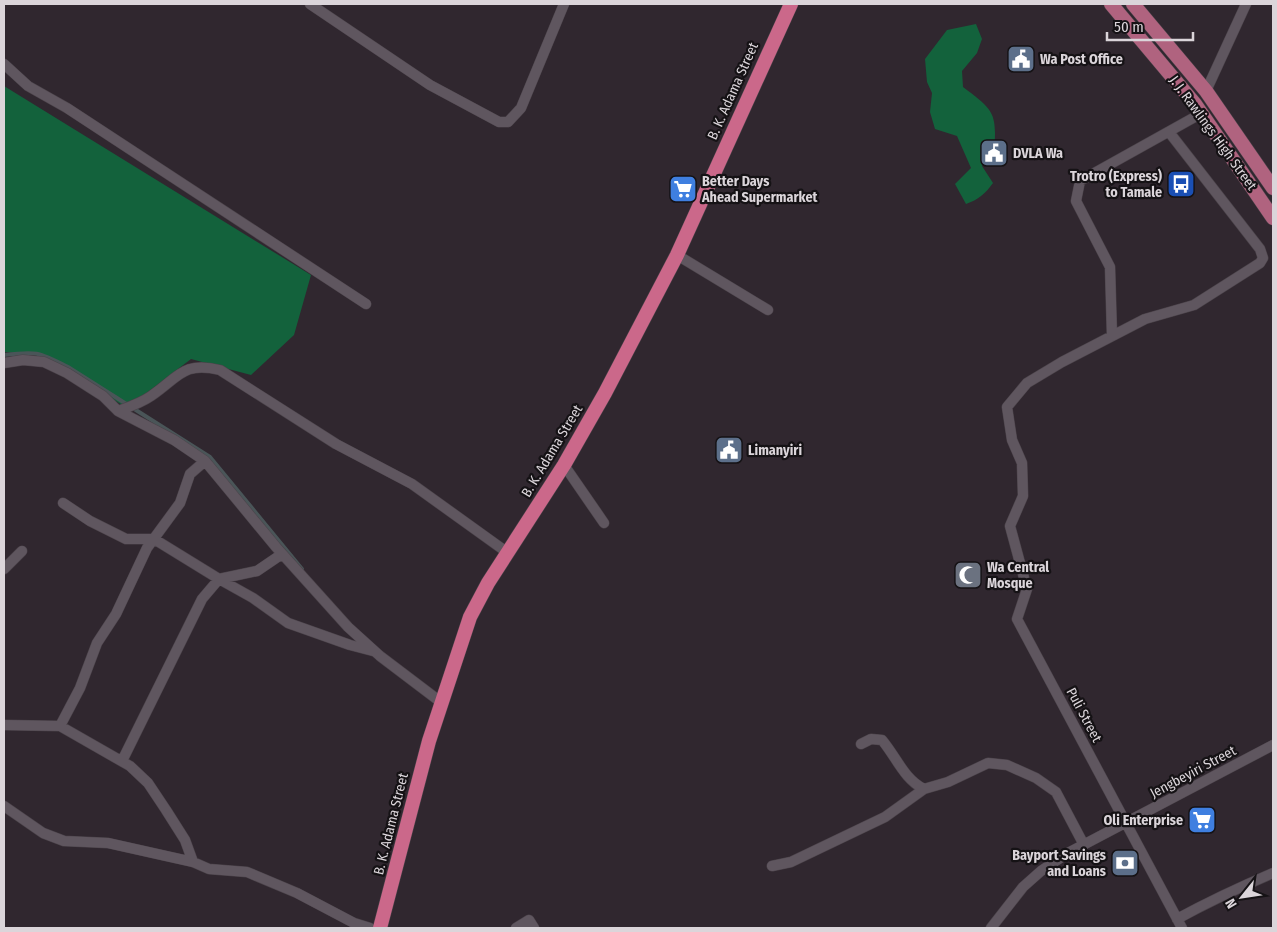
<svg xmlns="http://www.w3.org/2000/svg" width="1277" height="932" viewBox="0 0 1277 932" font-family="'Fira Sans Condensed',sans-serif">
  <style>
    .forest { fill: #13623c }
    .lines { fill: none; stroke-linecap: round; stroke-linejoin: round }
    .stream { stroke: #4a5558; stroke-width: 4 }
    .minor-casing { stroke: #4b434a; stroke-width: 11 }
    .primary-casing { stroke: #4b434a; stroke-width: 15 }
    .trunk-casing { stroke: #4b434a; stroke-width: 15 }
    .minor { stroke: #5f565f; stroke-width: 10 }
    .primary { stroke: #b0637f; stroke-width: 14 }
    .trunk { stroke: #cb688a; stroke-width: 14 }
    .labels { text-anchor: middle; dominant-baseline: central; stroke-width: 4.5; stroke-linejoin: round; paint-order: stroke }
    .poi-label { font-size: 14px; font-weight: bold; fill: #dbd5da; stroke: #151215; text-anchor: start }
    .street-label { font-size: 14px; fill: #dbd5da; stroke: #151215 }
  </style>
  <rect width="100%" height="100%" fill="#30272f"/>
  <path class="forest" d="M 976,24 L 982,39 L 977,53 L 962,71 L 963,87 C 995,111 997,113 994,153 L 987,157 L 982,166 L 993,183 C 986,193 978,200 966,204 L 955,184 L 971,168 L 957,136 L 935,129 L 930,112 L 932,93 L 927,82 L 925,59 L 947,30 Z
    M 4,86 L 311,275 L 294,335 L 251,375 L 191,359 L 127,408 L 43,355 L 4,352 Z"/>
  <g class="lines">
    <path class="stream" d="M 4,355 C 37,351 38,352 68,367 L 210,457 L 302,569"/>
    <defs>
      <path id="minor" d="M 310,4 L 430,85 L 499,122 L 508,122 L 521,108 L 564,4
        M 4,64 L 28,86 L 67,108 L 366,304
        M 1206,91 L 1246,4
        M 1169,132 L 1260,249 L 1263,258 L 1260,263 L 1194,305 L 1145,319 L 1062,362 L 1027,383 L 1007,407 L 1012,440 L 1022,463 L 1023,496 L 1010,526 L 1027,589 L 1017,619 L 1182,928
        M 677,255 L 768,310
        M 1112,336 L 1110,267 L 1076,201 L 1080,181 L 1202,113
        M 4,363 L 23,360 L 44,362 L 67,373 L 103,396 L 118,411 L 174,440 L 205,461 L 276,547 L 348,627 L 380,656 L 442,703
        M 118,411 C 129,407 141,403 151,396 C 179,377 183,361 220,370 L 336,444 L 412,484 L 508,553
        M 564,465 L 604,523
        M 63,503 L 90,521 L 126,539 L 154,539 L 219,579 L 257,571 L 282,554
        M 4,569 L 22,551
        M 4,725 L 60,726 L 130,766 L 148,783 L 166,810 L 185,840 L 193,862
        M 60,726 L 80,688 L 97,643 L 116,614 L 147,548 L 180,503 L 190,474 L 205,461
        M 861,744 L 871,739 L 882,740 C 897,758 904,779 924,789 L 948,782 L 988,763 L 1007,765 L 1036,778 L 1056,792 L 1084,845
        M 122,761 L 202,599 L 219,579 L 253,598 L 288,623 L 350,645 L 373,651
        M 4,806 L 43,833 L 64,841 L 108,843 L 193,862 L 209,869 L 247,872 L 297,893 L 354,923 L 370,928
        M 772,866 L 791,862 L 885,817 L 924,789
        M 1177,919 C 1208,902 1240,887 1273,873
        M 516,928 L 529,920 L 534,928
        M 991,928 L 1023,887 L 1041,871 L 1066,854 L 1273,745"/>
      <path id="primary" d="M 1111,4 L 1195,104 L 1273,218
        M 1133,4 L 1206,91 L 1273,188"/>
      <path id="trunk" d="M 380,928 L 429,741 L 470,617 L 488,583 L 564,465 L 605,393 L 677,255 L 791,4"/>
    </defs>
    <use href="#minor" class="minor-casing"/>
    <use href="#primary" class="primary-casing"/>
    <use href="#trunk" class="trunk-casing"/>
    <use href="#minor" class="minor"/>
    <use href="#primary" class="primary"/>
    <use href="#trunk" class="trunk"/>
  </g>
  <defs>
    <symbol id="civic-square" viewBox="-11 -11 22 22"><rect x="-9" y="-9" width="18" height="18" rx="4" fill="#5c6f8a" stroke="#151215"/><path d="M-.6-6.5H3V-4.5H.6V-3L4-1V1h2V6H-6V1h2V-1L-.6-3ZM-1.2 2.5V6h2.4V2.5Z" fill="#fff"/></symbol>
    <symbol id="bus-square" viewBox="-11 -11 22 22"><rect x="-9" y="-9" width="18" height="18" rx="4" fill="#1a4fb4" stroke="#151215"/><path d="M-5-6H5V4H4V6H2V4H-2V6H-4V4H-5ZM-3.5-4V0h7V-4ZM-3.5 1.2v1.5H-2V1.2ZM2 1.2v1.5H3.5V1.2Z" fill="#fff"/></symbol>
    <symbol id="supermarket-square" viewBox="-11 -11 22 22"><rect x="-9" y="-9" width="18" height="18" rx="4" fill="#3f7fe0" stroke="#151215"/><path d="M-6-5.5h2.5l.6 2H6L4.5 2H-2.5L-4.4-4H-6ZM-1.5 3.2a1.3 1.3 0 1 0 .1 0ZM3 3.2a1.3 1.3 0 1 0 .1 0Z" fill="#fff"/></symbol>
    <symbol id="mosque-square" viewBox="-11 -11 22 22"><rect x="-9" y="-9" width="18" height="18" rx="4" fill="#6b7280" stroke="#151215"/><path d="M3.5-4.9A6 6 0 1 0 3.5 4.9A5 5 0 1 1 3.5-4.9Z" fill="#fff"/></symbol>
    <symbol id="bank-square" viewBox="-11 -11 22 22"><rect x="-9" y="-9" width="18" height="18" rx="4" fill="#5c6f8a" stroke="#151215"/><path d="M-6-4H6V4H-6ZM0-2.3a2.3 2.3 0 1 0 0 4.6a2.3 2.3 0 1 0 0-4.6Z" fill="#fff"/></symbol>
  </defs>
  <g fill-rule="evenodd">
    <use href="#civic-square" x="1005" y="43" width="32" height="32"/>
    <use href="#civic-square" x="978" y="137" width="32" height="32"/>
    <use href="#bus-square" x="1165" y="168" width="32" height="32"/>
    <use href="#supermarket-square" x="667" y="173" width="32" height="32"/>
    <use href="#civic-square" x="713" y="434" width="32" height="32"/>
    <use href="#mosque-square" x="952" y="559" width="32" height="32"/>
    <use href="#supermarket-square" x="1186" y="804" width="32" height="32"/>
    <use href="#bank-square" x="1109" y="847" width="32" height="32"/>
  </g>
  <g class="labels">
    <g class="poi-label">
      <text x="1040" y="59">Wa Post Office</text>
      <text x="1013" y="153">DVLA Wa</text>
      <text x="1162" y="176" text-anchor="end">Trotro (Express)<tspan x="1162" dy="16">to Tamale</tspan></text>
      <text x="702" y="181">Better Days<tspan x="702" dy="16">Ahead Supermarket</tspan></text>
      <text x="748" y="450">Limanyiri</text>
      <text x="987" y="567">Wa Central<tspan x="987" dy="16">Mosque</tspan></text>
      <text x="1183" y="820" text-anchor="end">Oli Enterprise</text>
      <text x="1106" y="855" text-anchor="end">Bayport Savings<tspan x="1106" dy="16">and Loans</tspan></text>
    </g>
    <g class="street-label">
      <text transform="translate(733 91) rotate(-66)">B. K. Adama Street</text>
      <text transform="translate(1213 133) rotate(54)">J. J. Rawlings High Street</text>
      <text transform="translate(552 451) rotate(-59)">B. K. Adama Street</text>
      <text transform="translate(1084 715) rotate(62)">Puli Street</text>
      <text transform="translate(1193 772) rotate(-28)">Jengbeyiri Street</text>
      <text transform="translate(391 824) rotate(-76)">B. K. Adama Street</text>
    </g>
  </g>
  <rect width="1277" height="932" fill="none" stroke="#dbd5da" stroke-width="10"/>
  <g transform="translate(1242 897) rotate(240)" stroke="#151215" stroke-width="4" paint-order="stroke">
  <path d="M0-4L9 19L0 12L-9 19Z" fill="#dbd5da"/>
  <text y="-8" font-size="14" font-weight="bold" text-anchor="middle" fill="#dbd5da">N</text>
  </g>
  <path d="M1107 32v8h86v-8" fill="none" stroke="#dbd5da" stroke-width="2.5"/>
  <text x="1114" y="32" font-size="15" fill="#dbd5da" stroke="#151215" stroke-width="4" paint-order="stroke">50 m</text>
</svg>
